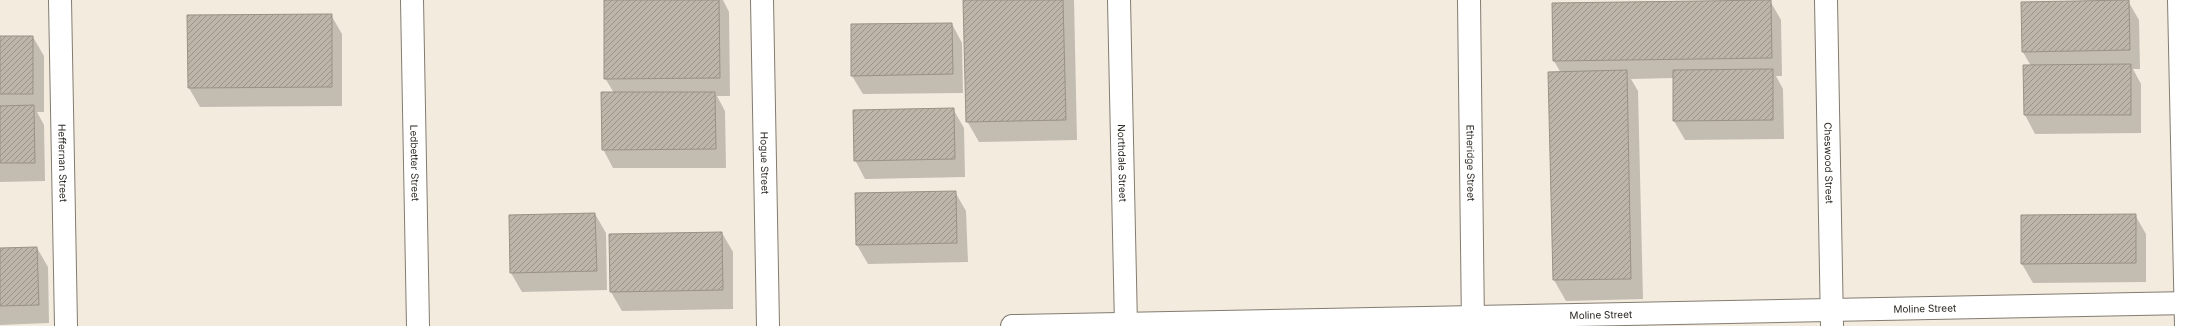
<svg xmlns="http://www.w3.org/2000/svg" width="2189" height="326" viewBox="0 0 2189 326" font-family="Inter,sans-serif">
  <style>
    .shadow { fill: #0003 }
    .building { fill: url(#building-hatch); stroke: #999285 }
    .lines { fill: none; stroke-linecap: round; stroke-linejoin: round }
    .minor-casing { stroke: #837c70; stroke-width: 24 }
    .minor { stroke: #fff; stroke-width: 22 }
    .labels { text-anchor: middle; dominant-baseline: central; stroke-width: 3; stroke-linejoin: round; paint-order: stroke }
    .street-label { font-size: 10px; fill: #292621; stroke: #f3ebde }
  </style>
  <defs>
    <pattern id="building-hatch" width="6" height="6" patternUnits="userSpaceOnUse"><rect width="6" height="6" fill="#bcb5a8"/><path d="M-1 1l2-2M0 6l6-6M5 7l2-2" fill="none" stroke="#999388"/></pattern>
  </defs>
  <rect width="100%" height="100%" fill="#f3ebde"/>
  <path class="shadow" d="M 605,0 L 723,0 L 729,12 L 730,96 L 717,96 L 725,111 L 726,168 L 613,168 L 603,149 L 614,93 L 605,78 Z
    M 964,0 L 1074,0 L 1077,140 L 979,142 L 967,121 Z
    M 1770,1 L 1781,20 L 1782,76 L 1776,76 L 1783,89 L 1784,139 L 1685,140 L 1674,121 L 1674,78 L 1631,79 L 1638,91 L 1643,299 L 1566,301 L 1554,280 L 1549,73 L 1561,73 L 1554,61 Z
    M 2128,1 L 2139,20 L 2140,69 L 2133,69 L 2141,84 L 2141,133 L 2035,134 L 2025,115 L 2031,66 L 2023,52 L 2022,3 Z
    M 331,15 L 342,34 L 342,106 L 200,107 L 189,88 L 188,16 Z
    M 952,24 L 962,43 L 963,93 L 863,94 L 852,76 Z
    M 0,37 L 33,37 L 44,56 L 44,112 L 37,112 L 44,125 L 45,181 L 0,182 Z
    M 953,109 L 964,128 L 965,177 L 865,179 L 855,160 Z
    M 955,192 L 966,211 L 968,262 L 868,264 L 857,245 L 856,194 Z
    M 595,214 L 606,233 L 607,290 L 522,292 L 511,273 Z
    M 2135,215 L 2146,234 L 2146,282 L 2033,283 L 2022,264 Z
    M 722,233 L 733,252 L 733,309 L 622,311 L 611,292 L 610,235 Z
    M 37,248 L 48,267 L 49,323 L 0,325 L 0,249 Z"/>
  <path class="building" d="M 604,0 L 719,0 L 720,78 L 604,79 Z
    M 963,0 L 1063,0 L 1066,120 L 966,122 Z
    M 1771,0 L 1772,58 L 1553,61 L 1552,3 Z
    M 2129,0 L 2130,50 L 2022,52 L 2021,2 Z
    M 332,14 L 332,87 L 188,88 L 187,15 Z
    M 952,23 L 953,74 L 851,76 L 851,24 Z
    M 0,36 L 33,36 L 33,94 L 0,94 Z
    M 2131,64 L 2131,115 L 2024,115 L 2023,65 Z
    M 1773,69 L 1773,120 L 1673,121 L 1673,70 Z
    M 1627,70 L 1631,279 L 1553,280 L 1548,72 Z
    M 601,92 L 715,92 L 716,149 L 602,150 Z
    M 34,105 L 35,163 L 0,163 L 0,106 Z
    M 954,108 L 955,159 L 854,161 L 853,110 Z
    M 956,191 L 957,243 L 856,245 L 855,193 Z
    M 595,213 L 597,271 L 510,273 L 509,215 Z
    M 2136,214 L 2136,263 L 2021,264 L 2021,215 Z
    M 722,232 L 723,290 L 610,292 L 609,234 Z
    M 37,247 L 39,305 L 0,306 L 0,248 Z"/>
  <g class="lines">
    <defs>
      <g id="minor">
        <path id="s1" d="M 60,0 L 66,326"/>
        <path id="s2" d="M 412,0 L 418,326"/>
        <path id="s3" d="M 762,0 L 768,326"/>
        <path id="s4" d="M 1119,0 L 1126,326"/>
        <path id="s5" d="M 1469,0 L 1473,326"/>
        <path id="s6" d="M 1826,0 L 1832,326"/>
        <path d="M 2179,0 L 2186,326"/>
        <path id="s7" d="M 1012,326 L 2189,303"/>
      </g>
    </defs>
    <use href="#minor" class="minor-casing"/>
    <use href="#minor" class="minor"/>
  </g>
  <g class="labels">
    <g class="street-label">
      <text stroke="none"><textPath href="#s1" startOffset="163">Heffernan Street</textPath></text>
      <text stroke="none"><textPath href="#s2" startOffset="163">Ledbetter Street</textPath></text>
      <text stroke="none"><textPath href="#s3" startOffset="163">Hogue Street</textPath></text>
      <text stroke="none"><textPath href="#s4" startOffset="163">Northdale Street</textPath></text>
      <text stroke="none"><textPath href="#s5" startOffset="163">Etheridge Street</textPath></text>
      <text stroke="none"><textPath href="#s6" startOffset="163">Cheswood Street</textPath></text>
      <text stroke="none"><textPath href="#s7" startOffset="913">Moline Street</textPath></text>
      <text stroke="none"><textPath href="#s7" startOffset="589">Moline Street</textPath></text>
    </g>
  </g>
</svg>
